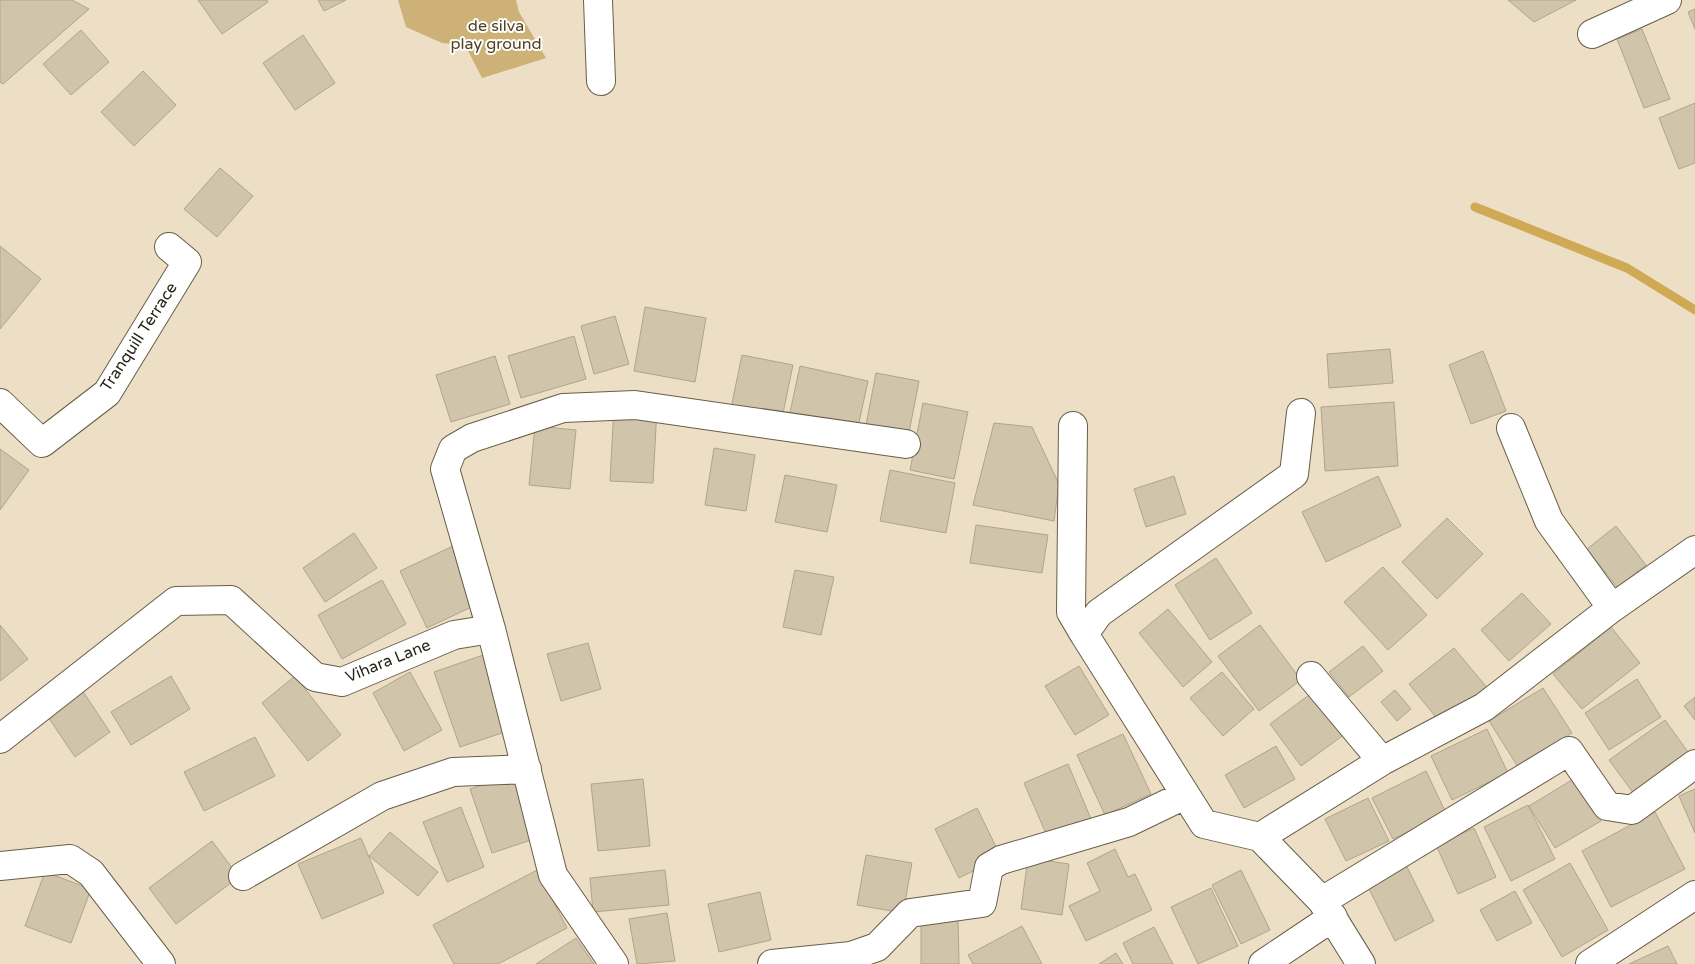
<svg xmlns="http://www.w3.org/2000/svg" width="1695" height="964" viewBox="0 0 1695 964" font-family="'Varela Round',sans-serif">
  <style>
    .green { fill: #cdb176 }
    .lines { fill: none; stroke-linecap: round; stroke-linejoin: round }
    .stream { stroke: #cfa954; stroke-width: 9 }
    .building { fill: #d0c4ab; stroke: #b0a48c }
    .minor-casing { stroke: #685e47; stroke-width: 30 }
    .minor { stroke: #fff; stroke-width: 28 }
    .labels { text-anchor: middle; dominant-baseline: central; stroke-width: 4; stroke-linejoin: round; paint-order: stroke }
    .park-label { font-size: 16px; fill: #51411d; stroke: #fff }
    .street-label { font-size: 16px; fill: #29251b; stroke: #fff }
  </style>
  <rect width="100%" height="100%" fill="#ecdfc6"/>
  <path class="green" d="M 398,0 L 516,0 L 519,12 L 546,58 L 482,78 L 465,45 L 442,43 L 406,27 Z"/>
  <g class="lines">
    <path class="stream" d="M 1475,207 L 1627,268 L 1695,310"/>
  </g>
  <path class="building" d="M 0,0 L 72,0 L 89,9 L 3,84 L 0,82 Z
    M 198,0 L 267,0 L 268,2 L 222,34 Z
    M 318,0 L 346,0 L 324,11 Z
    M 1508,0 L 1576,0 L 1534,22 Z
    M 1695,9 L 1695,29 L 1688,12 Z
    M 1642,29 L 1670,99 L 1644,108 L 1617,39 Z
    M 81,30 L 109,62 L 71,95 L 43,64 Z
    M 303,35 L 335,83 L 295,110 L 263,63 Z
    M 143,71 L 176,105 L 134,146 L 101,112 Z
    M 1695,103 L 1695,163 L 1679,169 L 1659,118 Z
    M 220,168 L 253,196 L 217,237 L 184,209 Z
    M 0,246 L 41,279 L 0,329 Z
    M 645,307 L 706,318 L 695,382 L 634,371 Z
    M 615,316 L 629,364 L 594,374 L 581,326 Z
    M 574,336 L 586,379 L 521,398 L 508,356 Z
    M 1390,349 L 1393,383 L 1329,388 L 1327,354 Z
    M 1483,351 L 1506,411 L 1471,424 L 1449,365 Z
    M 742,355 L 793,365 L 782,418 L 731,408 Z
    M 495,356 L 510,404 L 451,422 L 436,375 Z
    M 800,366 L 868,381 L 857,432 L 789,417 Z
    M 876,373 L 919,381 L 908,438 L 865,430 Z
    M 1394,402 L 1398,466 L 1325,471 L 1321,407 Z
    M 923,403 L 968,412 L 954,479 L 910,470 Z
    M 614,406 L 657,408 L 653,483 L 610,481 Z
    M 994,423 L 1032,427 L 1059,484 L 1054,521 L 973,505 Z
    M 535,426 L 576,430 L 570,489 L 529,485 Z
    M 714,448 L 755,455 L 746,511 L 705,505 Z
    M 0,449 L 29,470 L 0,510 Z
    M 890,470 L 955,483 L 946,533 L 880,521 Z
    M 785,475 L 837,485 L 827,532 L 775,522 Z
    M 1174,476 L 1186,514 L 1146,527 L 1134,489 Z
    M 1378,476 L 1401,526 L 1326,562 L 1302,512 Z
    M 1447,518 L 1483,554 L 1437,599 L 1402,562 Z
    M 976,525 L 1048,535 L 1042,573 L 970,563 Z
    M 1616,526 L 1646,565 L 1617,587 L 1587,549 Z
    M 354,533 L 377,568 L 325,602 L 303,568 Z
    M 453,546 L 480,603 L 427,628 L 400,571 Z
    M 1216,558 L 1252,613 L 1210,640 L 1175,585 Z
    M 1383,567 L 1427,615 L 1388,650 L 1344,602 Z
    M 795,570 L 834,577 L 821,635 L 783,627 Z
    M 382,580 L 406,624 L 342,659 L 318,615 Z
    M 1522,593 L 1551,624 L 1509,661 L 1481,630 Z
    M 1168,609 L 1212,662 L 1183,687 L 1139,633 Z
    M 0,625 L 28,659 L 0,681 Z
    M 1260,625 L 1301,680 L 1259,711 L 1218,656 Z
    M 1611,627 L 1640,663 L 1582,709 L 1553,674 Z
    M 588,643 L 601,689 L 561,701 L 547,654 Z
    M 1363,646 L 1383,671 L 1349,697 L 1329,672 Z
    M 1454,648 L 1489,690 L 1443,726 L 1409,684 Z
    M 489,653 L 514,729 L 460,747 L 434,672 Z
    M 1079,666 L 1109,715 L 1075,735 L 1045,686 Z
    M 410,672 L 442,730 L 404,751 L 373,693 Z
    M 1222,672 L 1254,709 L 1223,736 L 1190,698 Z
    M 171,676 L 190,709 L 131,745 L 111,712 Z
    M 295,676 L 341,735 L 308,761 L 262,703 Z
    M 1637,679 L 1661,717 L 1609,750 L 1585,713 Z
    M 78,684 L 110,732 L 75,757 L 42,708 Z
    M 1543,688 L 1572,733 L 1518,767 L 1489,721 Z
    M 1395,690 L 1411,709 L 1397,721 L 1381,702 Z
    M 1313,692 L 1345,734 L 1301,766 L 1270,724 Z
    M 1695,697 L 1695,720 L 1684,706 Z
    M 1665,720 L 1693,759 L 1637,798 L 1609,760 Z
    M 1487,729 L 1508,773 L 1452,800 L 1431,756 Z
    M 1123,734 L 1151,794 L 1105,815 L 1077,755 Z
    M 255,737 L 275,776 L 204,811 L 184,772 Z
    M 1276,746 L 1295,779 L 1244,808 L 1225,775 Z
    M 1068,764 L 1091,819 L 1048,838 L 1024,783 Z
    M 1426,771 L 1446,813 L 1393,839 L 1372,798 Z
    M 522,772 L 543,836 L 492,853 L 470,789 Z
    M 1575,778 L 1601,821 L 1555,848 L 1529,806 Z
    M 643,779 L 650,846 L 598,851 L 591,784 Z
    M 1695,789 L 1695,833 L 1679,796 Z
    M 1368,798 L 1389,841 L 1346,861 L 1325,819 Z
    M 1528,805 L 1555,859 L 1511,881 L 1484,827 Z
    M 461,807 L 484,867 L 447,882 L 423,822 Z
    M 977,808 L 1001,857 L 959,878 L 935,829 Z
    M 1655,812 L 1685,869 L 1611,907 L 1582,851 Z
    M 1474,828 L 1496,877 L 1458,894 L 1436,845 Z
    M 390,832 L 438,872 L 418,896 L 369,856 Z
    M 361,838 L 384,893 L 322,919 L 298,864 Z
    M 212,841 L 239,877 L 176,924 L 149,888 Z
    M 1115,849 L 1128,877 L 1135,874 L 1152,910 L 1086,941 L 1069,906 L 1100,891 L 1087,863 Z
    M 866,855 L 912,863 L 903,913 L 857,905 Z
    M 1028,858 L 1069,864 L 1062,915 L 1021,909 Z
    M 1570,863 L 1608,930 L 1562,957 L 1523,890 Z
    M 1406,865 L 1434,921 L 1395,941 L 1367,885 Z
    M 537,870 L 567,928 L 498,964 L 454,964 L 433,925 Z
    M 665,870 L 669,905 L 593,912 L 590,878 Z
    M 1241,870 L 1270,930 L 1241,944 L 1212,885 Z
    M 45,872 L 91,889 L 71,943 L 25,926 Z
    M 1211,888 L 1238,946 L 1198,964 L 1171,907 Z
    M 1515,891 L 1532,923 L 1497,941 L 1480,910 Z
    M 760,892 L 771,940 L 719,952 L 708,904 Z
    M 667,913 L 675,961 L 637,964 L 629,919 Z
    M 921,918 L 958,918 L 959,964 L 921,964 Z
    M 1022,926 L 1042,964 L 973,964 L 968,955 Z
    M 1154,927 L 1173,964 L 1133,964 L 1123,943 Z
    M 576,938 L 594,964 L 536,964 Z
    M 1668,946 L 1677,964 L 1629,964 Z
    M 1116,953 L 1123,964 L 1099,964 Z"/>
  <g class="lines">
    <defs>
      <path id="minor" d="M 598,0 L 601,81
        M 1592,34 L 1667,0
        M 0,403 L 42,443 L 107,393 L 187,262 L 169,247
        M 1301,413 L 1294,474 L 1099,613 L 1084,634 L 1204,824 L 1260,837 L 1322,901 L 1361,964
        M 1073,426 L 1071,612 L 1084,634
        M 1612,608 L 1695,550
        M 491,629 L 445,469 L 453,449 L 472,438 L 563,408 L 635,405 L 906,444
        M 1311,676 L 1382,761
        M 0,739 L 176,601 L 231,600 L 315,677 L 342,682 L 454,635 L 491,629 L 553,875 L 614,964
        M 1260,837 L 1382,761 L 1484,707 L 1612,608 L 1549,521 L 1511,428
        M 0,866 L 70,859 L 91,873 L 161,964
        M 243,876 L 382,796 L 453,772 L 527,769
        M 1322,901 L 1569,751 L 1607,806 L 1632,810 L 1695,764
        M 772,964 L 851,956 L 877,947 L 910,913 L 982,903 L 989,867 L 1001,860 L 1129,822 L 1185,795
        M 1263,964 L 1333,917
        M 1590,964 L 1695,895"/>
    </defs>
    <use href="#minor" class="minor-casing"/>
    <use href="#minor" class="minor"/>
  </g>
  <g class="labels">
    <g class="park-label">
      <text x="496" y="26">de silva<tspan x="496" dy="18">play ground</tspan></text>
    </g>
    <g class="street-label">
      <text transform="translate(139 337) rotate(-57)">Tranquill Terrace</text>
      <text transform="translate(388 661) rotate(-22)">Vihara Lane</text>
    </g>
  </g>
</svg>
